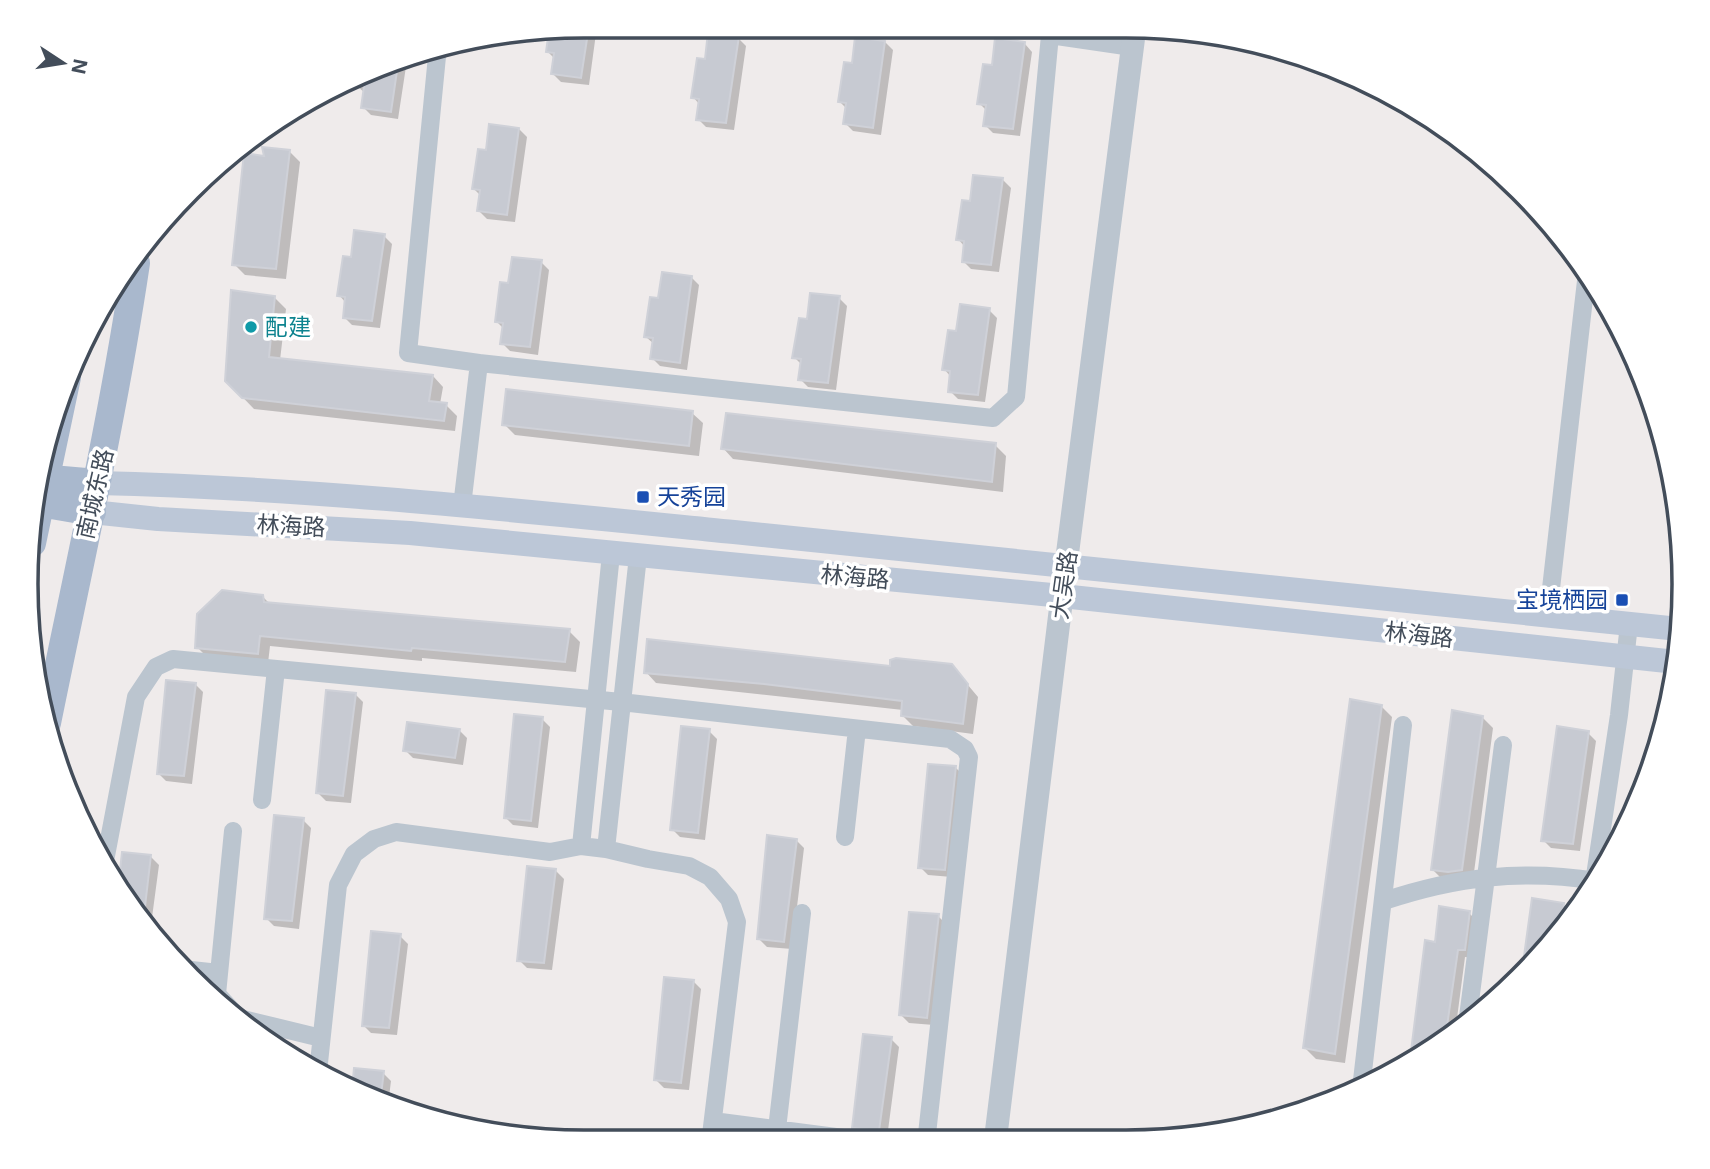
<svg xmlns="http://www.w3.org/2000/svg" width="1710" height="1169" viewBox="0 0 1710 1169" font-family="Inter,'Noto Sans SC',sans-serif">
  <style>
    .shadow { fill: #0003 }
    .building { fill: #c7cad2; stroke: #cfd1d8; stroke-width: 2 }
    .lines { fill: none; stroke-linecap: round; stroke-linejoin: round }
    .minor { stroke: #bbc5cf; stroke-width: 18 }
    .tertiary { stroke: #bbc5cf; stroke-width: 23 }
    .secondary { stroke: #bcc7d7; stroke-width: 24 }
    .primary { stroke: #a9b8cd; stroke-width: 28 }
    .culture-dot { fill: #0f9aa8; stroke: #fff; stroke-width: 2.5 }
    .transit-dot { fill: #1a4fb4; stroke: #fff; stroke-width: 2.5 }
    .labels { text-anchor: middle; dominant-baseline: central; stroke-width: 7; stroke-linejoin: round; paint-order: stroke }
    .culture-label { font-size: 23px; fill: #0d838f; stroke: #fff; text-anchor: start }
    .street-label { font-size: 23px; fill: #434d5a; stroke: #fff }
    .transit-label { font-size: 23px; fill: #164399; stroke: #fff; text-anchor: start }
    .rim { fill: none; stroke: #434d5a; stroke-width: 3.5 }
  </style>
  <rect width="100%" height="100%" fill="#efebeb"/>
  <path class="shadow" d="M 584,26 L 597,26 L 589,85 L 561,82 L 553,74 L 555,59 L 548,52 L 551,31 Z
    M 738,38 L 746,46 L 734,130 L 706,127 L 698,119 L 700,105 L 693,97 L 706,61 Z
    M 885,42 L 893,50 L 881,135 L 853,131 L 845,123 L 847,109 L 840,102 L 853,65 Z
    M 1025,44 L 1032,52 L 1020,136 L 993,133 L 985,125 L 987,111 L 979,103 L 993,67 Z
    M 407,60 L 398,119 L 371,115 L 363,107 L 365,93 L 357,86 L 358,82 Z
    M 519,129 L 527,137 L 515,222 L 487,219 L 479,211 L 481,196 L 474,189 L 487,152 Z
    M 289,151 L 300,162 L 286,279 L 245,275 L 234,264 Z
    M 1003,180 L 1011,188 L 999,272 L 971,269 L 963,261 L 965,247 L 958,239 L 971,203 Z
    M 384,236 L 392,244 L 380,328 L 352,325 L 344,317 L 346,303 L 339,295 L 352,259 Z
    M 541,262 L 549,270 L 538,355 L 510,351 L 502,343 L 504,329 L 496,321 L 510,285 Z
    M 691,277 L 699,285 L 687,370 L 660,366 L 652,358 L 654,344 L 646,337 L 660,300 Z
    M 275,298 L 286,309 L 280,360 L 433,376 L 443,387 L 440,404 L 446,405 L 457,416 L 455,431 L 254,409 L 226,380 Z
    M 839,298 L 847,306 L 836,390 L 808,387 L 800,379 L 802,365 L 794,357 L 808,321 Z
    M 989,310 L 997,318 L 985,402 L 958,399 L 950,391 L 951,377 L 944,369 Z
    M 692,413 L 703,423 L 699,456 L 515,435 L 504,424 Z
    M 995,445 L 1006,456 L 1003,492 L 733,459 L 723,448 Z
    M 262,596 L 270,604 L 569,631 L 580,642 L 576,672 L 422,658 L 422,661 L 270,646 L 268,663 L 208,658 L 197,647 Z
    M 952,666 L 978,697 L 973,734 L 913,726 L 902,715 L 903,710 L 656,683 L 646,672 Z
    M 195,684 L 203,692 L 192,784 L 166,781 L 158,773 Z
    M 355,694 L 363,702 L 351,803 L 326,801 L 318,793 Z
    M 1381,706 L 1392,717 L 1345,1063 L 1316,1059 L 1305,1048 Z
    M 1482,717 L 1493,728 L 1473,880 L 1443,880 L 1432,869 Z
    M 542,719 L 550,727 L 538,828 L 513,825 L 505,817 Z
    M 459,730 L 467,738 L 463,765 L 413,758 L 405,750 Z
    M 709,731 L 717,739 L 705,840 L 680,837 L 672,829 Z
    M 1588,733 L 1596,741 L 1580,851 L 1551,848 L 1543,840 Z
    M 956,768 L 964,776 L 952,877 L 928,875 L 920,867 Z
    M 303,820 L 311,828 L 299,929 L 274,926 L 266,918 Z
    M 796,840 L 804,848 L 792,949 L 767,947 L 759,939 Z
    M 123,854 L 151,857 L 159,865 L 151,925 L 120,883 Z
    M 556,871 L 564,879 L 552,970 L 527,968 L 519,960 Z
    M 1534,900 L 1563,905 L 1571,913 L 1571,918 L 1524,975 Z
    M 1469,913 L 1477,921 L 1473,958 L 1465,957 L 1456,1026 L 1412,1057 L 1437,944 Z
    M 938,916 L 946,924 L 934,1025 L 909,1023 L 901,1015 Z
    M 400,936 L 408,944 L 397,1035 L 371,1033 L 363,1025 Z
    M 693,981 L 701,989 L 689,1090 L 664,1088 L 656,1080 Z
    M 891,1039 L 899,1047 L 887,1138 L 862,1135 L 854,1127 Z
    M 356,1070 L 383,1073 L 391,1081 L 388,1105 L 370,1100 L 354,1091 Z
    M 654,1134 L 682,1137 L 687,1143 L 653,1143 Z"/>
  <path class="building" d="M 589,26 L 581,78 L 551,74 L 554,53 L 546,52 L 549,31 Z
    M 708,32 L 739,36 L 726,123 L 696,120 L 699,99 L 691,98 L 697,58 L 705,59 Z
    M 855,37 L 885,41 L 873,128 L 843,124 L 846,103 L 838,102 L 844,62 L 852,63 Z
    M 995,38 L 1025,42 L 1013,129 L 983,126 L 986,105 L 977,104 L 983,64 L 992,65 Z
    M 398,64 L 391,112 L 361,108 L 365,79 Z
    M 489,124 L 519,128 L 507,215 L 477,211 L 480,190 L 472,189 L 478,149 L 486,150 Z
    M 262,147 L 290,150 L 276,269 L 232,265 L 244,153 L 264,156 Z
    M 973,175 L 1003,178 L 991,265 L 962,262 L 964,241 L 956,240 L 962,200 L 970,201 Z
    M 354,230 L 385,234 L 372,321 L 343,318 L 345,297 L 337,296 L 343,256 L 351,257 Z
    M 512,257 L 542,260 L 530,347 L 500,344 L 503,323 L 495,322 L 500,282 L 508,283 Z
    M 662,272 L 692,276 L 680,363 L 650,359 L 653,338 L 644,337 L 650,297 L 658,298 Z
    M 231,290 L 275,296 L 269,357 L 433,375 L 429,401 L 447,403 L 444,421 L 242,398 L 225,381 Z
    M 810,293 L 840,296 L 828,383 L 798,380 L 801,359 L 792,358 L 799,318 L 807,319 Z
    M 960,304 L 990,308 L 978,395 L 948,392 L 950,371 L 942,370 L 948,330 L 956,331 Z
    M 506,389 L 693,411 L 689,446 L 502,425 Z
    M 726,413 L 996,443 L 992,482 L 721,449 Z
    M 222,590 L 263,595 L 264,602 L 570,629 L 565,662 L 412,648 L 411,651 L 260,636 L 258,654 L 195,648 L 197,614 Z
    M 647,639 L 890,666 L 890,660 L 896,658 L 952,664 L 968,684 L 963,724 L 901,716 L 902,701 L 764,684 L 644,673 Z
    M 166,680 L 196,683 L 184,776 L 157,774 Z
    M 326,690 L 356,693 L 343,796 L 316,793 Z
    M 1350,699 L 1382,705 L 1335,1054 L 1303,1048 Z
    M 1452,710 L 1483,716 L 1462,870 L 1448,872 L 1431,870 Z
    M 514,714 L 543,717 L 531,821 L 504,818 Z
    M 407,722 L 460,729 L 455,758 L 403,751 Z
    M 681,726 L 710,729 L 698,833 L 670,830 Z
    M 1557,726 L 1589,731 L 1573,844 L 1541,841 Z
    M 928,764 L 956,766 L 945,870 L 918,868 Z
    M 274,815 L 304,818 L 292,921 L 264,919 Z
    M 767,835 L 797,839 L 784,942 L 757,939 Z
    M 122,852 L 151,855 L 144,915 L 119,880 Z
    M 527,866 L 556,869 L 544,963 L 517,961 Z
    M 1532,898 L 1564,903 L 1561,930 L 1521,978 Z
    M 1439,906 L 1470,911 L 1465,950 L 1458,950 L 1446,1033 L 1410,1059 L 1425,940 L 1435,942 Z
    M 909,912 L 939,914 L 927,1018 L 899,1015 Z
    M 371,931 L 401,934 L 389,1028 L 362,1026 Z
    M 664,977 L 694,980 L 681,1083 L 654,1080 Z
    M 863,1034 L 892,1037 L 879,1131 L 852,1128 Z
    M 354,1068 L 384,1071 L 380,1103 L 352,1090 Z"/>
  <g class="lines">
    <path class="minor" d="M 438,46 L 408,353 L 479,363 L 462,506
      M 479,363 L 993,418 L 1016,397 L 1050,35 L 1132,47
      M 1548,615 L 1587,272
      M 262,800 L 276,669
      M 233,831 L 217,994 L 239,1018 L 321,1038
      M 845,837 L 857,729
      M 581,846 L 611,554
      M 606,849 L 638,556
      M 105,861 L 136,697 L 156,667 L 173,659 L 621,702 L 950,739 L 965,749 L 969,757 L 926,1143
      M 1593,889 L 1619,715 L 1629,624
      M 1384,901 C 1456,877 1521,869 1597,881
      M 182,969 L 219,973
      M 1468,1017 L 1503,745
      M 318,1072 L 338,885 L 354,854 L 374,839 L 396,832 L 550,852 L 581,846 L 606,849 L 648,859 L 689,866 L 710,877 L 729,899 L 737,922 L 710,1143
      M 1361,1089 L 1403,725
      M 713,1121 L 882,1143
      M 777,1129 L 802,913"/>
    <path class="tertiary" d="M 995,1143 L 1062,596 L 1135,27"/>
    <path class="secondary" d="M 97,483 C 310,488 522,511 734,532 C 1049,562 1364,595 1679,629
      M 92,512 L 158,519 L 410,533 L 1062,596 L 1676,662"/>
    <path class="primary" d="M 40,478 L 97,483
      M 34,502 L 92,512
      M 32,543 L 67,377
      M 47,723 C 78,570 113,418 136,263"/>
  </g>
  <circle class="culture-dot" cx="251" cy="327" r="7"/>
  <g class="transit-dot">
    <rect x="636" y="490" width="14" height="14" rx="3.5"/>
    <rect x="1615" y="593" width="14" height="14" rx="3.5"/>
  </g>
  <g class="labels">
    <g class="culture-label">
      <text x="265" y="327">配建</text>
    </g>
    <g class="street-label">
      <text transform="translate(95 494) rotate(-77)">南城东路</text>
      <text transform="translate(291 526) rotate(3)">林海路</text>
      <text transform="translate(855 577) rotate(5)">林海路</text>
      <text transform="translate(1064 585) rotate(-82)">大吴路</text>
      <text transform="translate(1419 635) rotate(6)">林海路</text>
    </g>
    <g class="transit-label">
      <text x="657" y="497">天秀园</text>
      <text x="1608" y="600" text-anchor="end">宝境栖园</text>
    </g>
  </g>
  <path d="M0 0H1710V1169H0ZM584 38H1126A546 546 0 0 1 1672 584V584A546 546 0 0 1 1126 1130H584A546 546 0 0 1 38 584V584A546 546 0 0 1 584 38Z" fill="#fff" fill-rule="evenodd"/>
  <path class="rim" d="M584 38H1126A546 546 0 0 1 1672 584V584A546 546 0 0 1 1126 1130H584A546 546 0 0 1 38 584V584A546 546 0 0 1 584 38Z"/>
  <g transform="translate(63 63) rotate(102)" stroke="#ffffff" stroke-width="5" paint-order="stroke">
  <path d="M0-5L12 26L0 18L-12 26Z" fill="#434d5a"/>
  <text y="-10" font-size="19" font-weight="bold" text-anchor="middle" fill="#434d5a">N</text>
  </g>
</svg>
